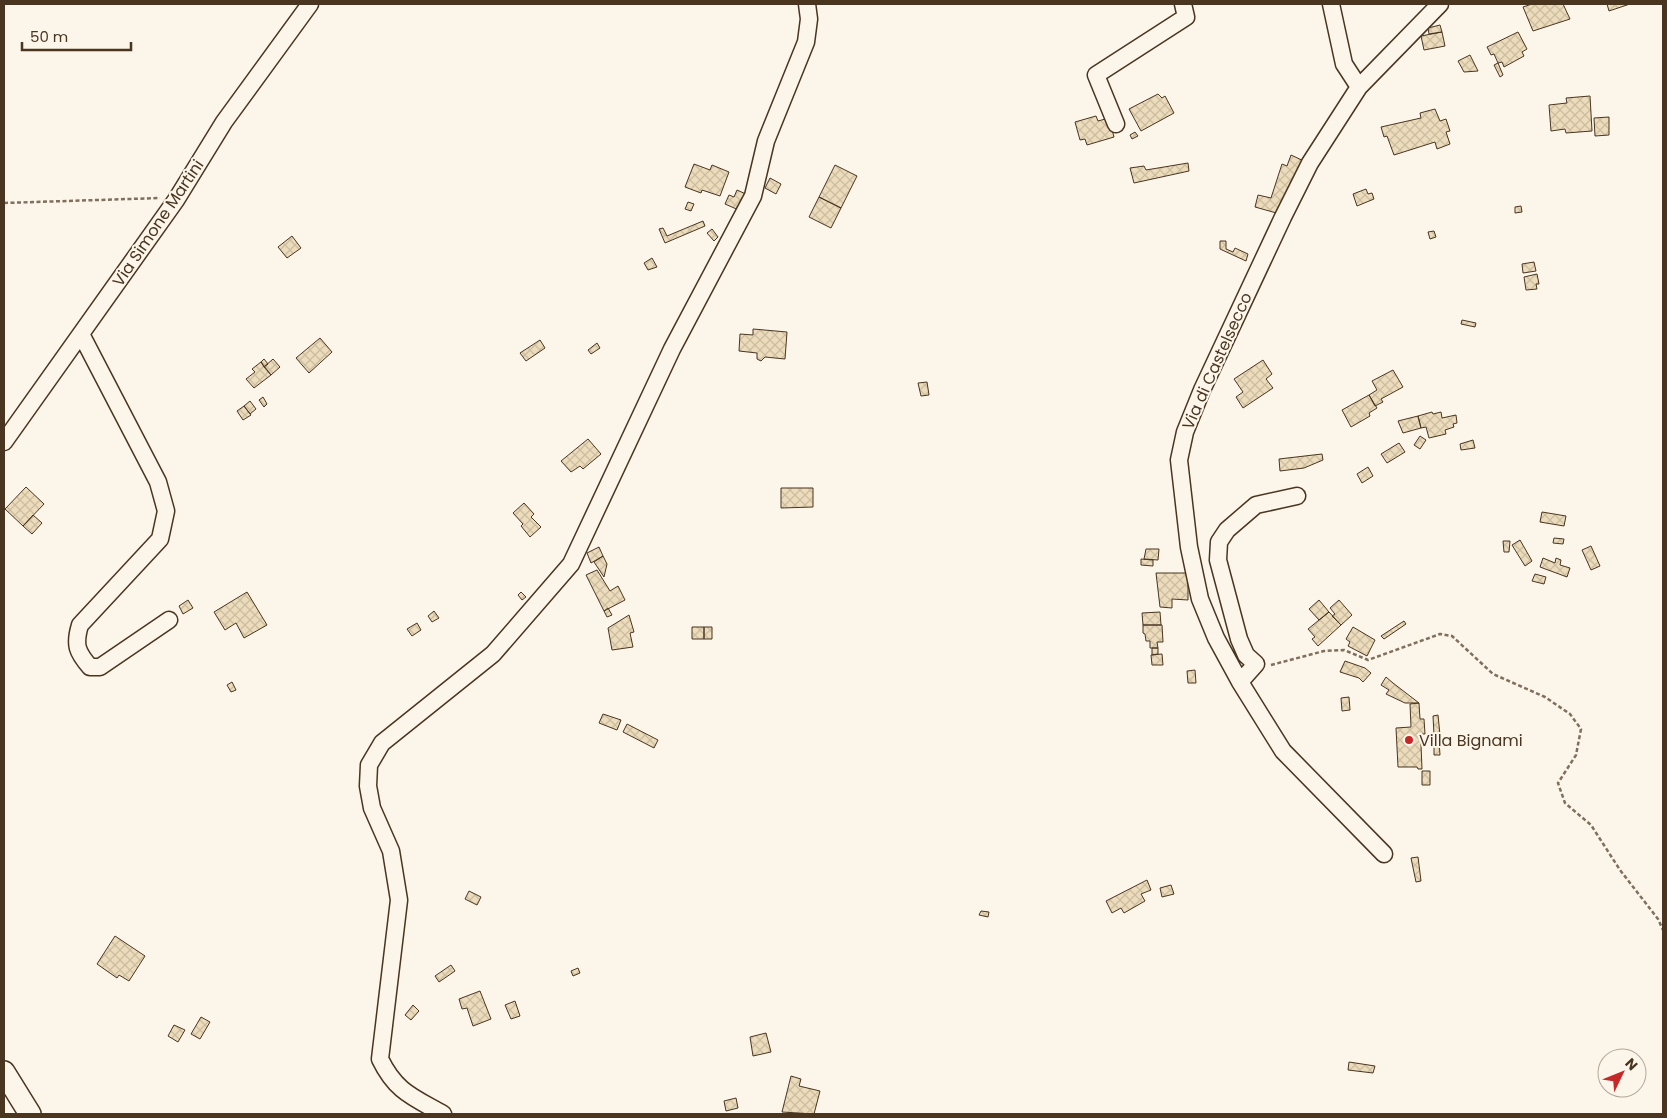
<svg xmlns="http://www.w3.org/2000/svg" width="1667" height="1118" viewBox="0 0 1667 1118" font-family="Poppins,sans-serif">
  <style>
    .building { fill: url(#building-cross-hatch); stroke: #4a3520 }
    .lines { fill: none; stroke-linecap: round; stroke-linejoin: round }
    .minor-casing { stroke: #4a3520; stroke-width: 19 }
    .major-casing { stroke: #4a3520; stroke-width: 24 }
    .path { stroke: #7f6f5c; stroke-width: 2.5; stroke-dasharray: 4 2.5; stroke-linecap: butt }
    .minor { stroke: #fbf6e9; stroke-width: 16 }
    .major { stroke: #fbf6e9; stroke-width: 21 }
    .poi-dot { fill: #c62828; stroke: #fbf6e9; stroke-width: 2 }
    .labels { text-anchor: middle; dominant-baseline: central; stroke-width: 4; stroke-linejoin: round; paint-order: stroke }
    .street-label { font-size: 16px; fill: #4a3520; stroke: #fbf6e9 }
    .poi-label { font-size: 16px; fill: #4a3520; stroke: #fbf6e9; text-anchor: start }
  </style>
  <defs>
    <pattern id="building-cross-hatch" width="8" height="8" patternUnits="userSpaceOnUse" patternTransform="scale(1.25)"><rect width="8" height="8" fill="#ecdcbc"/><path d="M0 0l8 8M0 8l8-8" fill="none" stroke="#ccbda1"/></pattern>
  </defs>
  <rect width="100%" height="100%" fill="#fbf6e9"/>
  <path class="building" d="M 1532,4 L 1563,4 L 1570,19 L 1533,31 L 1523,7 Z
    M 1607,4 L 1630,4 L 1609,11 Z
    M 1440,25 L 1442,32 L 1429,34 L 1428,28 Z
    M 1442,32 L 1445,46 L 1424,50 L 1421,36 Z
    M 1518,32 L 1527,49 L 1522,52 L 1524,56 L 1504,67 L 1502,62 L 1498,63 L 1494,54 L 1491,55 L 1487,47 Z
    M 1470,55 L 1478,71 L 1464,72 L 1458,61 Z
    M 1498,63 L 1503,75 L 1500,77 L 1494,65 Z
    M 1158,94 L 1162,98 L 1165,96 L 1174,113 L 1141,131 L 1129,109 Z
    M 1590,96 L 1592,131 L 1566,133 L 1565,129 L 1551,131 L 1549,105 L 1567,103 L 1566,98 Z
    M 1435,109 L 1440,121 L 1446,119 L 1450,131 L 1446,132 L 1450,144 L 1437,149 L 1435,142 L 1394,155 L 1387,136 L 1384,137 L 1381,127 L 1421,118 L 1420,113 Z
    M 1096,116 L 1098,121 L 1109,118 L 1114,137 L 1087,145 L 1085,139 L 1080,140 L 1075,122 Z
    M 1609,117 L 1609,135 L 1595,136 L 1594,118 Z
    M 1135,132 L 1138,136 L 1132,139 L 1130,135 Z
    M 1291,155 L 1306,162 L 1280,214 L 1255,207 L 1258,195 L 1271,198 L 1282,164 L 1287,166 Z
    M 1188,163 L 1189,171 L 1134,183 L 1130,168 L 1144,166 L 1146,170 Z
    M 694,164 L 710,170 L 712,165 L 729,172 L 720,196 L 702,190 L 701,193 L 685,187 Z
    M 835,165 L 857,176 L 841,208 L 819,197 Z
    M 770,178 L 781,184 L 776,194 L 765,188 Z
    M 1366,189 L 1368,194 L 1372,193 L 1374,199 L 1357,206 L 1353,194 Z
    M 737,190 L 748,195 L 741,211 L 725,204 L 729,195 L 734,197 Z
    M 819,197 L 841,208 L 831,228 L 809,217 Z
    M 688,202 L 694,204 L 691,211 L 685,209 Z
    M 1521,206 L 1522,212 L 1515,213 L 1515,207 Z
    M 703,221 L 705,226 L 665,243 L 659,229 L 663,228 L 667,236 Z
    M 712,229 L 718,237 L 714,241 L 707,233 Z
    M 1434,231 L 1436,237 L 1430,239 L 1428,232 Z
    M 292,236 L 301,248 L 287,258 L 278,247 Z
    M 1220,241 L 1226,241 L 1226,249 L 1233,252 L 1235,248 L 1248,254 L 1246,261 L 1220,249 Z
    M 652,258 L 657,267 L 648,270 L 644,263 Z
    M 1534,262 L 1536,271 L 1523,273 L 1522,264 Z
    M 1537,274 L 1539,284 L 1536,284 L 1537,289 L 1526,290 L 1524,277 Z
    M 1462,320 L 1476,323 L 1475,327 L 1461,324 Z
    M 753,329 L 787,332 L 785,359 L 765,357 L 761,361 L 757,359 L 757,353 L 739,351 L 740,334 L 753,335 Z
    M 320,338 L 332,352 L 309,373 L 296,358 Z
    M 540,340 L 545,348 L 526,361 L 520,353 Z
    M 597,343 L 600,348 L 591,354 L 588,350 Z
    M 264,359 L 268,364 L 264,367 L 261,362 Z
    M 273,359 L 280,367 L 271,375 L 264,367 Z
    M 1263,360 L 1272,374 L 1266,379 L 1273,388 L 1243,408 L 1236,397 L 1243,392 L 1234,379 Z
    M 261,362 L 271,375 L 254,388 L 246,379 L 255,372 L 252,369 Z
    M 1393,370 L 1403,387 L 1381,399 L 1383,402 L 1375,406 L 1369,395 L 1377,390 L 1372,381 Z
    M 927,382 L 929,395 L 921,396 L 918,383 Z
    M 1369,395 L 1377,408 L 1369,413 L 1370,416 L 1351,427 L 1342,410 Z
    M 263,397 L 267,404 L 264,407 L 259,400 Z
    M 250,401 L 256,409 L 250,414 L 244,406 Z
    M 244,406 L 251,415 L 243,420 L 237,411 Z
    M 1432,412 L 1433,414 L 1441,412 L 1442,418 L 1456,415 L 1457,423 L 1453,424 L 1454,427 L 1445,430 L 1446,434 L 1429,438 L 1426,427 L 1421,428 L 1418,416 Z
    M 1418,416 L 1421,428 L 1403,433 L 1398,421 Z
    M 1420,436 L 1426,440 L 1420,449 L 1414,445 Z
    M 588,439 L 601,454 L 583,469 L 580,466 L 571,472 L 561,461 Z
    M 1473,440 L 1475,448 L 1461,450 L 1460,444 Z
    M 1399,443 L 1405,452 L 1387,463 L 1381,454 Z
    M 1322,454 L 1323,460 L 1304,468 L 1280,471 L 1279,459 Z
    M 1368,467 L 1373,476 L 1362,483 L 1357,474 Z
    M 26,487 L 44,504 L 23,526 L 5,509 Z
    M 781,488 L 813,488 L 813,507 L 781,508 Z
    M 524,503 L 534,514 L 531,517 L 541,527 L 530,537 L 521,526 L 523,524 L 513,513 Z
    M 1542,512 L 1566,516 L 1564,526 L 1540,522 Z
    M 33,515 L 42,523 L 32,534 L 23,526 Z
    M 1554,538 L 1564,539 L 1563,544 L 1553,543 Z
    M 1520,540 L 1532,561 L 1525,566 L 1512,545 Z
    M 1503,541 L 1510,541 L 1509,552 L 1504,552 Z
    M 1591,546 L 1600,566 L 1591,570 L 1582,550 Z
    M 599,547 L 603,556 L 591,563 L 587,553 Z
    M 1146,549 L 1159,549 L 1158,560 L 1144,559 Z
    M 603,556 L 607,564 L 604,577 L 594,562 Z
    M 1543,558 L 1555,563 L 1556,558 L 1561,560 L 1560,565 L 1570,568 L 1567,577 L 1540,567 Z
    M 1141,559 L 1153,560 L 1153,566 L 1141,565 Z
    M 597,570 L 610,591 L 618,586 L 625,600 L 604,611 L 586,575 Z
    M 1156,573 L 1188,573 L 1188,600 L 1172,599 L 1172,608 L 1160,607 Z
    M 1535,574 L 1546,577 L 1544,584 L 1532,581 Z
    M 247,592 L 267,625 L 244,638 L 236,623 L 225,630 L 214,612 Z
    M 521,592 L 526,597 L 522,600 L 518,595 Z
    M 188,600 L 193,608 L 183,614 L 179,606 Z
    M 1319,600 L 1329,612 L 1319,620 L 1309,609 Z
    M 1339,600 L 1352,615 L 1341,625 L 1332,616 L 1335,614 L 1330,608 Z
    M 608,608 L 612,615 L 607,617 L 604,611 Z
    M 434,611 L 439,618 L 432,622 L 428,616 Z
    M 1160,612 L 1161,625 L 1143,625 L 1142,613 Z
    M 1329,612 L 1341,625 L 1318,646 L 1312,639 L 1315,637 L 1308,629 Z
    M 629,615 L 634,632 L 630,633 L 633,647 L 612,650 L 608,628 Z
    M 1404,621 L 1406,624 L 1384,639 L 1381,636 Z
    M 417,623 L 421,630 L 412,636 L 407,629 Z
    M 1143,625 L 1162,625 L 1163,642 L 1157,642 L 1158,648 L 1150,648 L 1150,641 L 1146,641 L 1145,634 L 1143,633 Z
    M 692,627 L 704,627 L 704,639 L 692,639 Z
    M 704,627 L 712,627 L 712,639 L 704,639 Z
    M 1353,627 L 1375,640 L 1367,656 L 1348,646 L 1350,642 L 1346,639 Z
    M 1152,648 L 1158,648 L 1158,654 L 1152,655 Z
    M 1162,654 L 1163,665 L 1152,665 L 1151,655 Z
    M 1345,661 L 1365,668 L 1371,673 L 1363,682 L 1359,678 L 1340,672 Z
    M 1195,670 L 1196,683 L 1188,683 L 1187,671 Z
    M 1386,677 L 1393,683 L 1419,703 L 1405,703 L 1386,694 L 1389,690 L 1381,685 Z
    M 232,682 L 236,690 L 231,692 L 227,685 Z
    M 1349,697 L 1350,710 L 1342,711 L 1341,698 Z
    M 1419,703 L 1420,719 L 1424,719 L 1425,734 L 1422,734 L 1421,745 L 1422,769 L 1418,769 L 1417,767 L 1398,767 L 1396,728 L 1411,727 L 1410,704 Z
    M 603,714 L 621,720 L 617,730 L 599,723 Z
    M 1438,715 L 1440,735 L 1434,735 L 1433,716 Z
    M 627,724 L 658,740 L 654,748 L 623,732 Z
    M 1434,741 L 1439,741 L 1440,755 L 1434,755 Z
    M 1422,771 L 1430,771 L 1430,785 L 1422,785 Z
    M 1418,857 L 1421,881 L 1416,882 L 1411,858 Z
    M 1147,880 L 1151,890 L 1141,894 L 1145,901 L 1124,913 L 1121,908 L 1112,913 L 1106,901 Z
    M 1171,885 L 1174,894 L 1162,897 L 1160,888 Z
    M 469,891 L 481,897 L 477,905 L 465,899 Z
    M 981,911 L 989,912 L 988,917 L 979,915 Z
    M 115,936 L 145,956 L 129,981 L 119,975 L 117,978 L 97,964 Z
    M 451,965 L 455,971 L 439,982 L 435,976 Z
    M 578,968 L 580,973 L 573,976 L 571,971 Z
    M 480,991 L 491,1019 L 473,1026 L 467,1008 L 462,1009 L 459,999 Z
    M 515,1001 L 520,1016 L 511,1019 L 505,1005 Z
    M 413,1005 L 419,1011 L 411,1020 L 405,1015 Z
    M 201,1017 L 210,1022 L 200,1039 L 191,1034 Z
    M 174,1025 L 185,1030 L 178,1042 L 168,1036 Z
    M 766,1033 L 771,1052 L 753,1056 L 750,1037 Z
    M 1349,1062 L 1375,1066 L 1373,1073 L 1348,1070 Z
    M 791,1076 L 801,1079 L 799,1086 L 820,1091 L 814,1114 L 782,1112 Z
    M 736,1098 L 738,1108 L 726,1111 L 724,1101 Z"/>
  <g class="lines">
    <defs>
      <path id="minor" d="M 1331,4 L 1344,64 L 1359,87 L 1310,163 L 1283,217 L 1202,390 L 1185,432 L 1179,460 L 1189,547 L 1200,599 L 1216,638 L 1240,682 L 1283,751 L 1384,854
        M 1359,87 L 1440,4
        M 1116,124 L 1096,75 L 1186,17 L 1183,4
        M 81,334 L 158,482 L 166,511 L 160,539 L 80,625 C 74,645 77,652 90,667 L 100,667 L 169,620
        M 4,442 L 176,200 L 224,122 L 310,4
        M 1240,682 L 1256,664 L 1246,655 L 1239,639 L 1218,560 L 1219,542 L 1227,530 L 1256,505 L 1297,496
        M 443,1114 C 413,1097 396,1092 380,1059 L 399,900 L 391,851 L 372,808 L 368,786 L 369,765 L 382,743 L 493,654 L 571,564 L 672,349 L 753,196 L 766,141 L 806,42 L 809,19 L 807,4"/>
      <path id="major" d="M 4,1072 L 30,1114"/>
    </defs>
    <use href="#minor" class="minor-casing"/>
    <use href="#major" class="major-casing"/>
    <path class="path" d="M 4,203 L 160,198
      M 1271,665 L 1324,651 L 1344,650 L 1368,660 L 1440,634 L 1452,636 L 1493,674 L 1545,697 L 1570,714 L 1581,729 L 1576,755 L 1558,783 L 1565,803 L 1591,825 L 1620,870 L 1658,919 L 1663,930"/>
    <use href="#minor" class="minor"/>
    <use href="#major" class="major"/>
  </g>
  <circle class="poi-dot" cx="1409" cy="740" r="5"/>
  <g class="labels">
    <g class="street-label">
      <text transform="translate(158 223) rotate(-56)">Via Simone Martini</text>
      <text transform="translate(1217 361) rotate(-66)">Via di Castelsecco</text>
    </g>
    <g class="poi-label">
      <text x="1419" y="740">Villa Bignami</text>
    </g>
  </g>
  <rect width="1667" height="1118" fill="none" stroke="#4a3520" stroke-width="10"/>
  <g transform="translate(1622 1073) rotate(47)"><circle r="24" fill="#fbf6e9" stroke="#b4a999"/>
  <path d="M0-4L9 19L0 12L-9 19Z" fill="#c62828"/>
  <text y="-8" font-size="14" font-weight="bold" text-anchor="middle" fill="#4a3520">N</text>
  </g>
  <path d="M22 42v8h109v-8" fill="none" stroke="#4a3520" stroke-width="2.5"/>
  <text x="30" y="42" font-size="15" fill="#4a3520" stroke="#fbf6e9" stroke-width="4" paint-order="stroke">50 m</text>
</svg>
